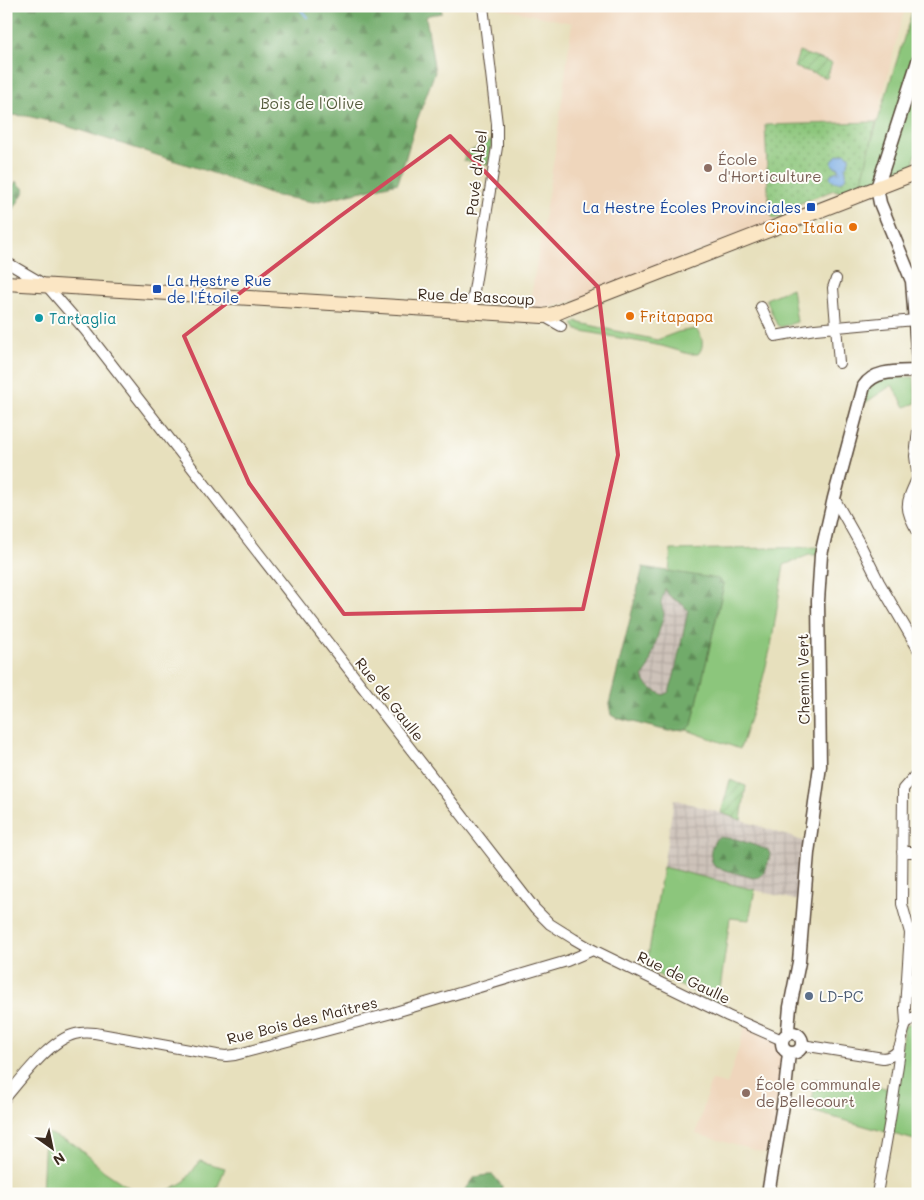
<svg xmlns="http://www.w3.org/2000/svg" width="924" height="1200" viewBox="0 0 924 1200" font-family="Mali,sans-serif">
  <style>
    .built { fill: #efd6bc }
    .industrial { fill: url(#industrial-grid) }
    .grass { fill: #8cc67b; stroke: #64784c }
    .forest { fill: url(#forest-firs); stroke: #566a44; fill-rule: evenodd }
    .park { fill: url(#park-dots); stroke: #64784c }
    .garden { fill: url(#garden-furrows); stroke: #64784c }
    .water { fill: url(#water-ripples); stroke: #5a6a81 }
    .lines { fill: none; stroke-linecap: round; stroke-linejoin: round }
    .stream { stroke: #78abe4; stroke-width: 2.5 }
    .minor-casing { stroke: #554536; stroke-width: 12 }
    .tertiary-casing { stroke: #554536; stroke-width: 15 }
    .secondary-casing { stroke: #554536; stroke-width: 16 }
    .minor { stroke: #fff; stroke-width: 10 }
    .tertiary { stroke: #fff; stroke-width: 12 }
    .secondary { stroke: #fbe6c4; stroke-width: 14 }
    .marked { fill: none; stroke: #d1495b; stroke-width: 4; stroke-linejoin: round }
    .education-dot { fill: #8d6e63; stroke: #fdfcf7; stroke-width: 2 }
    .transit-dot { fill: #1a4fb4; stroke: #fdfcf7; stroke-width: 2 }
    .food-dot { fill: #e8710a; stroke: #fdfcf7; stroke-width: 2 }
    .culture-dot { fill: #0f9aa8; stroke: #fdfcf7; stroke-width: 2 }
    .service-dot { fill: #5c6f8a; stroke: #fdfcf7; stroke-width: 2 }
    .labels { text-anchor: middle; dominant-baseline: central; stroke-width: 4; stroke-linejoin: round; paint-order: stroke }
    .park-label { font-size: 15px; fill: #53593a; stroke: #fdfcf7 }
    .education-label { font-size: 15px; fill: #785e54; stroke: #fdfcf7; text-anchor: start }
    .street-label { font-size: 15px; fill: #3b2a1e; stroke: #fdfcf7 }
    .transit-label { font-size: 15px; fill: #164399; stroke: #fdfcf7; text-anchor: end }
    .food-label { font-size: 15px; fill: #c56008; stroke: #fdfcf7; text-anchor: end }
    .culture-label { font-size: 15px; fill: #0d838f; stroke: #fdfcf7; text-anchor: start }
    .service-label { font-size: 15px; fill: #4e5e75; stroke: #fdfcf7; text-anchor: start }
  </style>
  <defs>
    <pattern id="industrial-grid" width="8" height="8" patternUnits="userSpaceOnUse" patternTransform="scale(1.25)"><rect width="8" height="8" fill="#cdc2b9"/><path d="M0 4h8M4 0v8" fill="none" stroke="#b1a79f"/></pattern>
    <pattern id="forest-firs" width="22" height="20" patternUnits="userSpaceOnUse" patternTransform="scale(1.25)"><rect width="22" height="20" fill="#71ab6b"/><path d="M5 1l3.5 6h-7zM16 11l3.5 6h-7z" fill="#5e8b57"/></pattern>
    <pattern id="park-dots" width="8" height="8" patternUnits="userSpaceOnUse" patternTransform="scale(1.25)"><rect width="8" height="8" fill="#8cc67b"/><path d="M2 2h.1M6 6h.1" fill="none" stroke="#74a164" stroke-width="1.8" stroke-linecap="round"/></pattern>
    <pattern id="garden-furrows" width="10" height="10" patternUnits="userSpaceOnUse" patternTransform="scale(1.25)"><rect width="10" height="10" fill="#8cc67b"/><path d="M-1 1l2-2M0 10L10 0M9 11l2-2" fill="none" stroke="#74a164"/></pattern>
    <pattern id="water-ripples" width="26" height="14" patternUnits="userSpaceOnUse" patternTransform="scale(1.25)"><rect width="26" height="14" fill="#78abe4"/><path d="M2 4q2-2 4 0t4 0M15 11q2-2 4 0t4 0" fill="none" stroke="#648bb8"/></pattern>
  </defs>
  <rect width="100%" height="100%" fill="#fdfcf7"/>
  <filter id="ink" filterUnits="userSpaceOnUse"><feTurbulence type="fractalNoise" baseFrequency=".02" numOctaves="2"/><feDisplacementMap in="SourceGraphic" scale="10" xChannelSelector="R" yChannelSelector="G"/><feConvolveMatrix kernelMatrix="1 2 1 2 8 2 1 2 1" color-interpolation-filters="sRGB"/></filter>
  <filter id="wash" filterUnits="userSpaceOnUse"><feTurbulence type="fractalNoise" baseFrequency=".0096" numOctaves="4" result="noise"/><feDisplacementMap in="SourceGraphic" scale="20" xChannelSelector="R" yChannelSelector="G"/><feGaussianBlur stdDeviation="1.12" result="paint"/><feColorMatrix in="noise" values="0 0 0 0 0 0 0 0 0 0 0 0 0 0 0 0 0 1.4 0 .05"/><feComposite in="paint" operator="in"/></filter>
  <g filter="url(#wash)">
    <rect width="100%" height="100%" fill="#e7e0bd"/>
    <path class="built" d="M 489,6 L 907,6 L 902,18 L 861,185 L 840,193 L 833,192 L 799,206 L 794,214 L 576,300 L 545,309 L 529,309 L 555,152 L 572,23 Z
      M 746,1024 L 781,1044 L 784,1050 L 775,1156 L 696,1134 L 711,1080 L 727,1085 Z"/>
    <path class="industrial" d="M 665,587 L 671,598 L 685,605 L 688,610 L 674,676 L 669,692 L 663,695 L 652,689 L 645,683 L 643,676 L 648,669 L 664,614 L 661,603 Z
      M 674,799 L 721,813 L 803,841 L 809,839 L 804,901 L 795,900 L 663,867 Z"/>
    <path class="grass" d="M 914,6 L 918,6 L 918,152 L 917,152 L 909,175 L 863,194 L 858,184 Z
      M 792,288 L 797,322 L 781,327 L 777,325 L 766,299 Z
      M 577,321 L 580,323 L 657,340 L 678,332 L 695,329 C 703,335 705,347 698,354 L 689,354 L 662,346 L 577,330 L 573,324 L 575,322 Z
      M 914,377 L 916,403 L 905,407 L 892,385 L 862,405 L 867,388 L 878,378 Z
      M 823,547 L 821,555 L 809,555 L 784,565 L 771,646 L 762,682 L 740,749 L 687,730 L 692,724 L 724,584 L 669,572 L 671,550 Z
      M 663,867 L 755,890 L 749,920 L 730,918 L 718,1004 L 646,969 Z
      M 918,1018 L 918,1141 L 811,1111 L 815,1079 L 894,1089 L 904,1027 Z
      M 45,1132 L 74,1144 L 104,1171 L 119,1181 L 133,1190 L 144,1194 L 42,1194 Z
      M 200,1161 L 225,1168 L 215,1194 L 162,1194 L 185,1181 Z"/>
    <path class="forest" d="M 6,6 L 441,6 L 442,13 L 429,15 L 426,17 L 435,72 L 417,120 L 398,183 L 314,202 L 272,195 L 222,176 L 57,123 L 27,116 L 6,115 Z
      M 16,181 L 25,190 L 6,222 L 6,197 Z
      M 643,567 L 718,579 L 724,584 L 692,725 L 687,730 L 668,731 L 616,718 L 611,715 L 609,704 ZM 665,588 C 668,601 683,600 688,611 L 674,676 L 669,692 L 663,695 C 654,690 645,687 643,676 L 648,669 L 664,614 L 661,603 Z
      M 718,837 L 736,839 L 768,850 L 770,854 L 768,863 L 763,874 L 759,877 L 753,878 L 715,867 C 708,857 710,845 718,837 Z
      M 487,1175 L 493,1175 L 502,1186 L 501,1194 L 462,1194 L 475,1177 Z"/>
    <path class="park" d="M 876,122 L 861,185 L 840,192 L 834,190 L 799,204 L 793,212 L 774,219 L 769,212 L 765,125 Z"/>
    <path class="garden" d="M 799,52 L 832,63 L 827,78 L 794,67 Z
      M 490,141 L 492,141 L 488,165 L 464,161 L 465,154 Z
      M 730,780 L 746,786 L 741,820 L 721,813 Z"/>
    <path class="water" d="M 845,153 L 849,156 C 850,161 848,163 845,167 C 845,168 847,174 846,175 C 844,184 834,184 830,177 L 831,174 L 839,170 L 838,167 C 834,167 833,167 832,162 L 837,155 Z"/>
    <g class="lines">
      <path class="stream" d="M 298,6 L 307,17"/>
    </g>
  </g>
  <g filter="url(#ink)">
    <g class="lines">
      <defs>
        <path id="minor" d="M 6,262 L 47,286 L 85,330 L 535,909 L 550,924 L 574,939 L 593,950 L 728,1016 L 782,1040
          M 836,279 L 833,288 L 839,363
          M 761,307 L 775,336 L 815,329 L 915,320
          M 472,312 L 473,297 L 497,147 L 497,124 L 483,6
          M 543,316 L 561,326
          M 918,431 L 915,456 L 918,479
          M 917,479 C 906,503 903,508 918,532
          M 834,498 L 861,546 L 879,582 L 918,649
          M 902,852 L 918,852
          M 906,1023 L 905,1008 L 910,933 L 902,904 L 903,789 L 918,772
          M 802,1045 L 883,1058 C 912,1055 893,1022 918,1016
          M 6,1097 C 23,1077 50,1040 75,1034 C 82,1032 88,1032 95,1033 L 217,1055 L 226,1056 L 235,1055 L 392,1013 L 567,961 L 593,950
          M 877,1194 L 890,1120 L 901,1044"/>
        <path id="tertiary" d="M 918,61 L 877,188 L 880,203 L 912,281 L 918,363
          M782 1043a10 10 0 1 1 20 0a10 10 0 1 1-20 0Z
          M 789,1033 L 788,1029 L 790,1007 L 799,962 L 808,853 L 820,766 L 818,601 L 821,555 L 834,498 L 864,386 C 875,369 900,372 918,371
          M 768,1194 L 784,1099 L 789,1053"/>
        <path id="secondary" d="M 6,283 L 543,316 L 554,314 L 568,308 L 918,172"/>
      </defs>
      <use href="#minor" class="minor-casing"/>
      <use href="#tertiary" class="tertiary-casing"/>
      <use href="#secondary" class="secondary-casing"/>
      <use href="#minor" class="minor"/>
      <use href="#tertiary" class="tertiary"/>
      <use href="#secondary" class="secondary"/>
    </g>
  </g>
  <path class="marked" d="M 450,136 L 598,287 L 618,455 L 583,609 L 344,614 L 249,483 L 184,336 L 339,217 Z"/>
  <g class="education-dot">
    <circle cx="708" cy="168" r="5"/>
    <circle cx="746" cy="1093" r="5"/>
  </g>
  <g class="transit-dot">
    <rect x="806" y="202" width="10" height="10" rx="2.5"/>
    <rect x="152" y="284" width="10" height="10" rx="2.5"/>
  </g>
  <g class="food-dot">
    <circle cx="853" cy="227" r="5"/>
    <circle cx="630" cy="316" r="5"/>
  </g>
  <circle class="culture-dot" cx="39" cy="318" r="5"/>
  <circle class="service-dot" cx="809" cy="996" r="5"/>
  <g class="labels">
    <g class="park-label">
      <text x="312" y="103">Bois de l'Olive</text>
    </g>
    <g class="education-label">
      <text x="718" y="159">École<tspan x="718" dy="17">d'Horticulture</tspan></text>
      <text x="756" y="1084">École communale<tspan x="756" dy="17">de Bellecourt</tspan></text>
    </g>
    <g class="street-label">
      <text transform="translate(476 173) rotate(-83)">Pavé d'Abel</text>
      <text transform="translate(476 296) rotate(3)">Rue de Bascoup</text>
      <text transform="translate(803 679) rotate(-91)">Chemin Vert</text>
      <text transform="translate(390 699) rotate(52)">Rue de Gaulle</text>
      <text transform="translate(684 977) rotate(26)">Rue de Gaulle</text>
      <text transform="translate(302 1020) rotate(-14)">Rue Bois des Maîtres</text>
    </g>
    <g class="transit-label">
      <text x="801" y="207">La Hestre Écoles Provinciales</text>
      <text x="167" y="280" text-anchor="start">La Hestre Rue<tspan x="167" dy="17">de l'Étoile</tspan></text>
    </g>
    <g class="food-label">
      <text x="843" y="227">Ciao Italia</text>
      <text x="640" y="316" text-anchor="start">Fritapapa</text>
    </g>
    <g class="culture-label">
      <text x="49" y="318">Tartaglia</text>
    </g>
    <g class="service-label">
      <text x="819" y="996">LD-PC</text>
    </g>
  </g>
  <rect width="924" height="1200" fill="none" stroke="#fdfcf7" stroke-width="25"/>
  <g transform="translate(52 1148) rotate(147)" stroke="#fdfcf7" stroke-width="4" paint-order="stroke">
  <path d="M0-4L9 19L0 12L-9 19Z" fill="#3b2a1e"/>
  <text y="-8" font-size="14" font-weight="bold" text-anchor="middle" fill="#3b2a1e">N</text>
  </g>
</svg>
